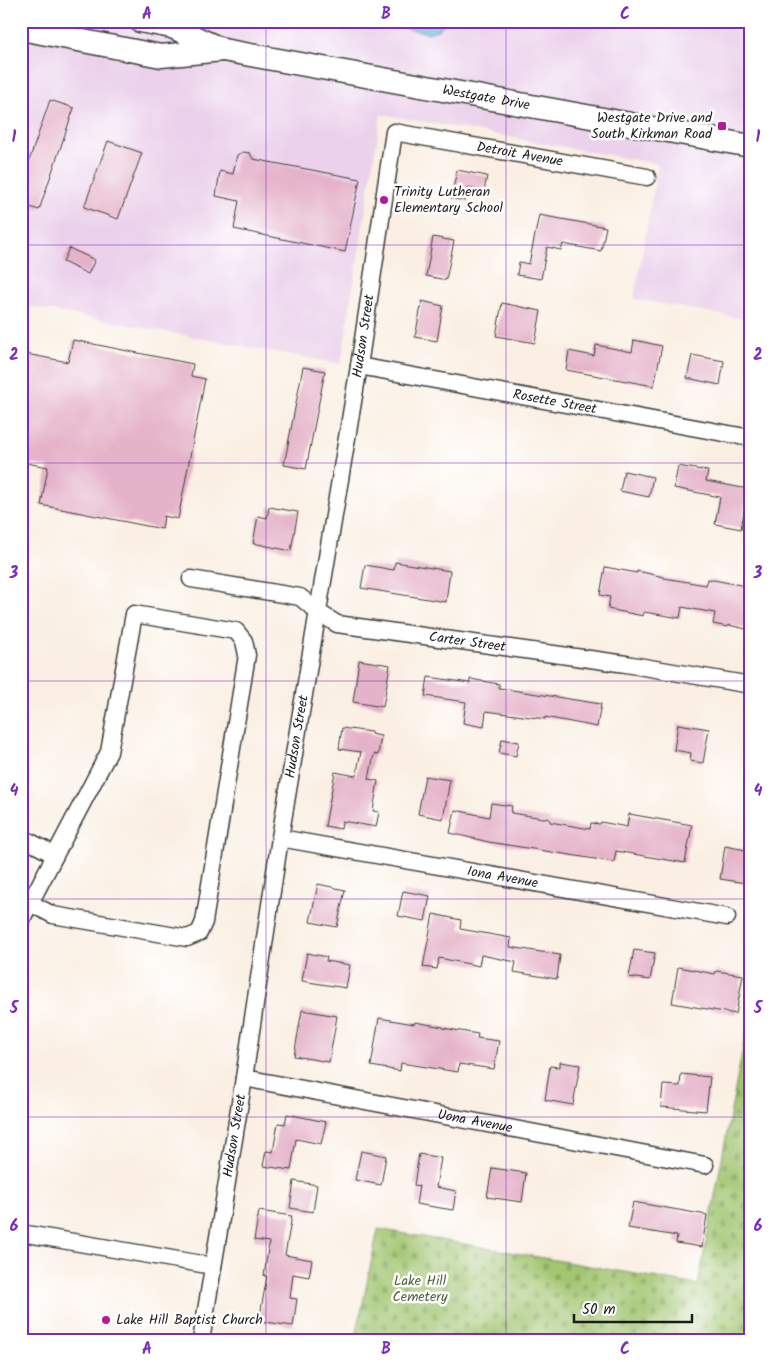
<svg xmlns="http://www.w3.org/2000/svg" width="772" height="1362" viewBox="0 0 772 1362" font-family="Kalam,sans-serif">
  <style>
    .built { fill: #ebd1eb }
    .cemetery { fill: url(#cemetery-stones); stroke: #5e7046 }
    .water { fill: #64b3de; stroke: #40687d }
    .building { fill: #e5b3c9 }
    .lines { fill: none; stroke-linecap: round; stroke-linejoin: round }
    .street-casing { stroke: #3d3c3a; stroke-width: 19 }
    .secondary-casing { stroke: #3d3c3a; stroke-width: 25 }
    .street { stroke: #fff; stroke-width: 16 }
    .secondary { stroke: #fff; stroke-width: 22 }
    .grid { fill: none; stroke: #7b2cbf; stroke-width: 1; stroke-opacity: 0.55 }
    .poi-dot { fill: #b5179e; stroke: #fff; stroke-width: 2 }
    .labels { text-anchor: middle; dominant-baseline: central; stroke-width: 5; stroke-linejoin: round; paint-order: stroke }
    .street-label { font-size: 14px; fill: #1c1c1c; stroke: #fff }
    .poi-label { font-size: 14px; fill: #1c1c1c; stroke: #fff; text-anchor: start }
    .park-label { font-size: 14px; fill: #51603d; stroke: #fff }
    .neatline { fill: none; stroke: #7b2cbf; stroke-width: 2 }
    .grid-label { font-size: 16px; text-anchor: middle; font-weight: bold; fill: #7b2cbf }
  </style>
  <defs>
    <pattern id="cemetery-stones" width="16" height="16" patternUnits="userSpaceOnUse" patternTransform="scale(1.25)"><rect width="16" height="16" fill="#a1c56f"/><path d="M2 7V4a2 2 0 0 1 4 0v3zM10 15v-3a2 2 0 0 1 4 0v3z" fill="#8aa960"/></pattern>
  </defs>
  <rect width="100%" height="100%" fill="#fff"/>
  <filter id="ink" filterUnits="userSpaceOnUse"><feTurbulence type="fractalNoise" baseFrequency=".02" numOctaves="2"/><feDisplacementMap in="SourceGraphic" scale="10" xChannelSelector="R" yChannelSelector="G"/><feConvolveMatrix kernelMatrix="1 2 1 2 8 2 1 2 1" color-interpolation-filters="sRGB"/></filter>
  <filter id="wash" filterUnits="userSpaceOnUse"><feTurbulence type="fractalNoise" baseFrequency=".0096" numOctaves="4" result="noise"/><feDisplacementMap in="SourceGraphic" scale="20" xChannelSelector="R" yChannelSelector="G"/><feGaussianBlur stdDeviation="1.12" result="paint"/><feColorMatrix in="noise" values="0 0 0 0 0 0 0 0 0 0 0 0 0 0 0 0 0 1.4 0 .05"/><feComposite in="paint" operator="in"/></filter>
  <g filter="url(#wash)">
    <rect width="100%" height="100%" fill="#faefe2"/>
    <path class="built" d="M 28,21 L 751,21 L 751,320 L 634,299 L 658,164 L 381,114 L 341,364 L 21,305 L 21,43 Z"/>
    <path class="cemetery" d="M 751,1005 L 751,1341 L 355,1341 L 378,1229 L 698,1285 Z"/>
    <path class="water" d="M 370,21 L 444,21 L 444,24 L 438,30 L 428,33 Z"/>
    <g id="blocks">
      <path class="building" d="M 50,100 L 74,108 L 39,210 L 21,204 L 21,184 Z
        M 108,141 L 142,153 L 118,219 L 84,207 Z
        M 243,152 L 250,153 L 253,159 L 360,179 L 345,252 L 234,229 L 239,201 L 216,196 L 220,171 L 233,174 L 237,155 Z
        M 457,170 L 487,176 L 484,191 L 468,188 L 465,201 L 451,198 Z
        M 539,215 L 606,227 L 601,251 L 563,244 L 561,250 L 547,247 L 541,279 L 517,275 L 519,262 L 529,264 Z
        M 433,237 L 454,241 L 446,280 L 426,276 Z
        M 69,248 L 95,260 L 88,274 L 63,262 Z
        M 422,301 L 443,306 L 437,341 L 415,337 Z
        M 502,303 L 541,311 L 535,343 L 496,336 Z
        M 73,340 L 193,364 L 191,376 L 205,379 L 178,519 L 164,516 L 162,529 L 41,505 L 48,467 L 21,462 L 21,353 L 68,362 Z
        M 634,340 L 662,346 L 654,386 L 566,370 L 569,351 L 594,356 L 596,345 L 632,352 Z
        M 692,355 L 724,361 L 720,385 L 687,378 Z
        M 303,367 L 325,371 L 306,469 L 284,465 Z
        M 678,466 L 708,471 L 706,481 L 748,489 L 741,529 L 715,524 L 720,497 L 674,488 Z
        M 624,471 L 653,477 L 649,497 L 620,491 Z
        M 269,507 L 298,512 L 291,551 L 253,543 L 258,516 L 267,518 Z
        M 395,562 L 450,571 L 446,602 L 361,588 L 365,565 L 394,570 Z
        M 605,567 L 637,573 L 637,571 L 664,577 L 664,578 L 706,585 L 708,579 L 751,587 L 751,630 L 728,625 L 728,627 L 713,624 L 715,613 L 682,607 L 680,618 L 644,612 L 643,616 L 608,609 L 610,597 L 600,595 Z
        M 359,660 L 390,665 L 383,707 L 353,702 Z
        M 428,677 L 470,683 L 470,679 L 499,684 L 499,688 L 601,704 L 597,727 L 545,717 L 545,719 L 486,711 L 484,727 L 463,723 L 466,702 L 425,696 Z
        M 678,724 L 709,729 L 703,763 L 690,761 L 691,753 L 674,750 Z
        M 342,728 L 371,732 L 371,734 L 381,736 L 378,755 L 374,754 L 369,779 L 378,781 L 373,811 L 379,812 L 376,827 L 342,821 L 341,829 L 325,826 L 335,772 L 356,776 L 361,752 L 339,749 Z
        M 502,739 L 519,742 L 516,756 L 499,753 Z
        M 425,776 L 450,780 L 443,819 L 418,814 Z
        M 491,803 L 512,806 L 511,813 L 550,819 L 550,822 L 590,829 L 591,823 L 600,824 L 601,822 L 627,827 L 629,814 L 692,825 L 685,863 L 616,851 L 614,862 L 489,842 L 450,833 L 455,810 L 489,817 Z
        M 725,846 L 751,851 L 746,883 L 720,879 Z
        M 318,884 L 345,890 L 337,927 L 310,922 Z
        M 403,891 L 430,896 L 425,921 L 398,916 Z
        M 433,914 L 461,920 L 460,929 L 511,938 L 510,947 L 560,955 L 557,979 L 514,972 L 516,962 L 481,955 L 479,966 L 439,958 L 437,969 L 423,967 Z
        M 634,950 L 655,953 L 650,980 L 629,977 Z
        M 307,953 L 327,957 L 326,961 L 350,965 L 346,988 L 302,981 Z
        M 678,967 L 715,974 L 716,971 L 743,975 L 736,1014 L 672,1003 Z
        M 302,1010 L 337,1016 L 329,1062 L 294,1056 Z
        M 379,1018 L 414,1024 L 415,1022 L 443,1027 L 443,1028 L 478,1034 L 477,1038 L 499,1041 L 494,1069 L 459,1064 L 458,1072 L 401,1063 L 400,1071 L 371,1066 Z
        M 560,1062 L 580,1065 L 573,1105 L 545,1100 L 550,1066 L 560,1067 Z
        M 681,1074 L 710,1077 L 706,1111 L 661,1107 L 663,1085 L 680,1086 Z
        M 287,1114 L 326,1122 L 321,1144 L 296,1139 L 291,1170 L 263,1166 L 266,1151 L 273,1152 L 278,1123 L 285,1124 Z
        M 361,1151 L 386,1156 L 381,1185 L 355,1180 Z
        M 419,1154 L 441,1158 L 436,1187 L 456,1191 L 453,1210 L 416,1204 L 419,1186 L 414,1185 Z
        M 492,1168 L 526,1173 L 522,1202 L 487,1197 Z
        M 294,1181 L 317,1185 L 313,1212 L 290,1208 Z
        M 633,1202 L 707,1215 L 702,1247 L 676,1243 L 677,1236 L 628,1228 Z
        M 259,1211 L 292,1216 L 285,1255 L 312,1260 L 309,1277 L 293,1274 L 290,1298 L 297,1299 L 293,1326 L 259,1321 L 267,1276 L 264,1276 L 269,1242 L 254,1240 Z"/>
    </g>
  </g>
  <g filter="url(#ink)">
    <use href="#blocks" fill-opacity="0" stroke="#3d3c3a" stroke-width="1"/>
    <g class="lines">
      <defs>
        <g id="street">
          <path id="s1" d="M 359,366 L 751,438"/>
          <path id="s2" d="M 191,579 L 300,597 L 318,612 L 337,624 L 626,664 L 751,685"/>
          <path d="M 134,614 L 236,631 L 244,641 L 247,655 L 204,922 L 199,933 L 187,938 L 53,915 L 30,903 L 109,752 Z"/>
          <path d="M 21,837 L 55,855"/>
          <path id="s3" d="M 280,838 L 727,917"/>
          <path d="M 21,921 L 30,903"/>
          <path id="s4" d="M 244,1078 L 705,1165"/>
          <path d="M 21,1233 L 213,1266"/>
          <path id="s5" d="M 201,1341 L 244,1078 L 280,838 L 359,366 L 394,132 L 647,177"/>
        </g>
        <g id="secondary">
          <path id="s6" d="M 140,21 L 172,27 L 223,50 L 751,146"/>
          <path d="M 21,29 L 161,56 L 222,50"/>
        </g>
      </defs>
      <use href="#street" class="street-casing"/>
      <use href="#secondary" class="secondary-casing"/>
      <use href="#street" class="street"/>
      <use href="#secondary" class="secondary"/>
    </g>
  </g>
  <path class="grid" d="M 266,21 L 266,1341M 506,21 L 506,1341M 21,245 L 751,245M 21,463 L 751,463M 21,681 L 751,681M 21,899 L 751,899M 21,1117 L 751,1117"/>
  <g class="poi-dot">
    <rect x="717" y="121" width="10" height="10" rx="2.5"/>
    <circle cx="384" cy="200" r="5"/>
    <circle cx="106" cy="1320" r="5"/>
  </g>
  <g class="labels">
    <g class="street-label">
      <text stroke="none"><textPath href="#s6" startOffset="356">Westgate Drive</textPath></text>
      <text stroke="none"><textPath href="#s5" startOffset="1352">Detroit Avenue</textPath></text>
      <text stroke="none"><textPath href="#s5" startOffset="1018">Hudson Street</textPath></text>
      <text stroke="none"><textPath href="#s1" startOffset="199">Rosette Street</textPath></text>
      <text stroke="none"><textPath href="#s2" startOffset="288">Carter Street</textPath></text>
      <text stroke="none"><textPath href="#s5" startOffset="612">Hudson Street</textPath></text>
      <text stroke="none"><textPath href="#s3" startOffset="226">Iona Avenue</textPath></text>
      <text stroke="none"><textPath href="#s4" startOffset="235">Uona Avenue</textPath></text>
      <text stroke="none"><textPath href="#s5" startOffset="208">Hudson Street</textPath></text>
    </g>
    <g class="poi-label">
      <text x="712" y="118" text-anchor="end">Westgate Drive and<tspan x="712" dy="16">South Kirkman Road</tspan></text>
      <text x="394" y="192">Trinity Lutheran<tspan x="394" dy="16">Elementary School</tspan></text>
      <text x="116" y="1320">Lake Hill Baptist Church</text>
    </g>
    <g class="park-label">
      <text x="420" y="1281">Lake Hill<tspan x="420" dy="16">Cemetery</tspan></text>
    </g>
  </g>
  <rect width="772" height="1362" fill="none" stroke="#fff" stroke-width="55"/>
  <path d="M574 1314v8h118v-8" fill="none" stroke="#1c1c1c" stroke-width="2.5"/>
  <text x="582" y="1314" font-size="15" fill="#1c1c1c" stroke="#ffffff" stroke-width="4" paint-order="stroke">50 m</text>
  <rect x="28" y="28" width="716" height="1306" class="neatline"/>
  <g class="grid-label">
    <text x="147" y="19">A</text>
    <text x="386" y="19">B</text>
    <text x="625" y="19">C</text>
    <text x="14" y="142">1</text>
    <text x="758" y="142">1</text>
    <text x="14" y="360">2</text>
    <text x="758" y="360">2</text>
    <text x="14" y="578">3</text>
    <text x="758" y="578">3</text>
    <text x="14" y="796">4</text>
    <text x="758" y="796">4</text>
    <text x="14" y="1013">5</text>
    <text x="758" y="1013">5</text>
    <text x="14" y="1231">6</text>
    <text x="758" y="1231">6</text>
    <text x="147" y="1354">A</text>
    <text x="386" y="1354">B</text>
    <text x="625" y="1354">C</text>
  </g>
</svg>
